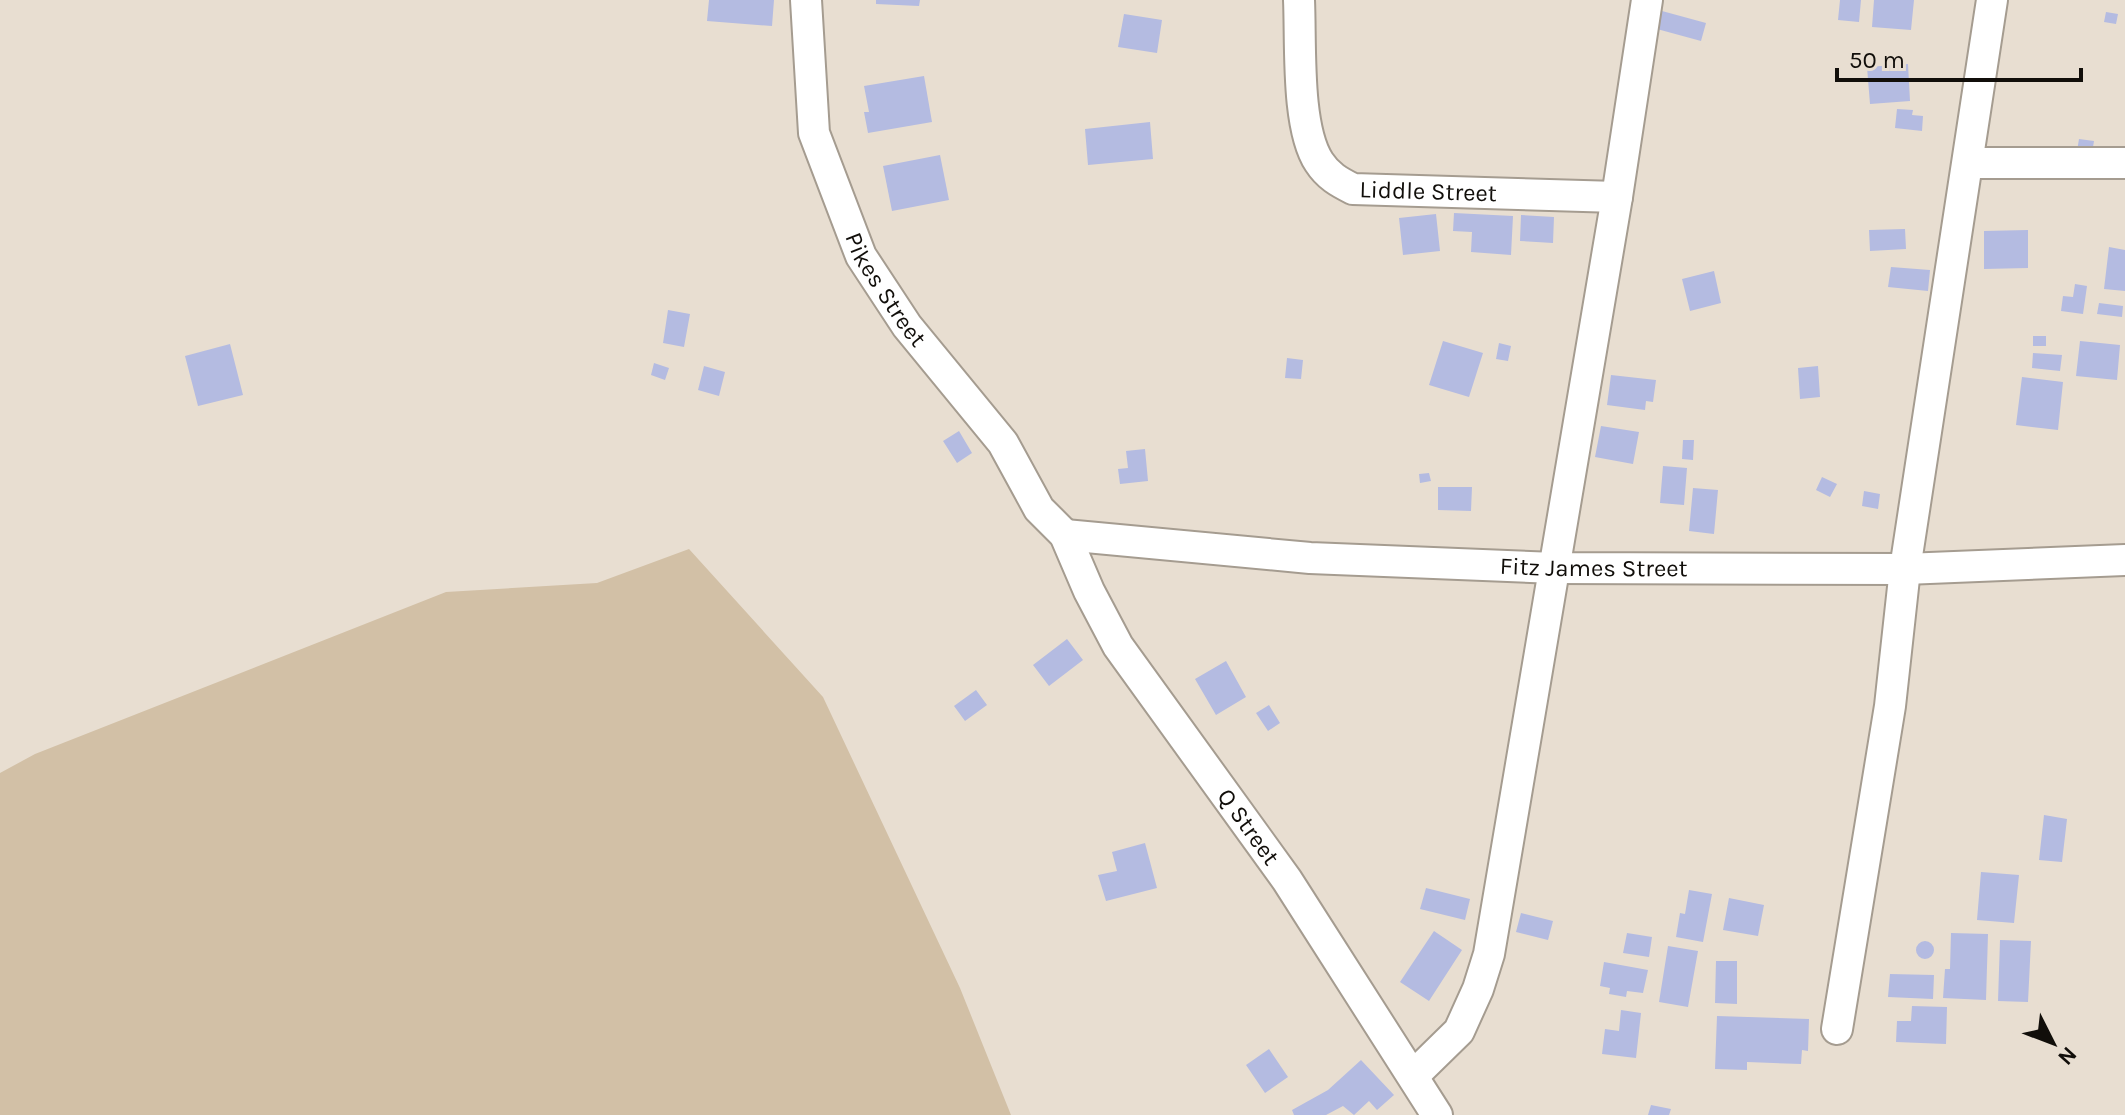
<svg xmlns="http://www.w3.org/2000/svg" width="2125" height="1115" viewBox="0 0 2125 1115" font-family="Karla,sans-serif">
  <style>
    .green { fill: #d2c0a6 }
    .building { fill: #b4bbe1 }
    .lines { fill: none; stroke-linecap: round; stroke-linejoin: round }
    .minor-casing { stroke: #a59c90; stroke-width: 34 }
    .minor { stroke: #fff; stroke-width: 30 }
    .labels { text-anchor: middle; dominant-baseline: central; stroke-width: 7; stroke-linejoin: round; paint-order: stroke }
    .street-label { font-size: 24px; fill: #110e0a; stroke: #e8ded1 }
  </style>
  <rect width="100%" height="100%" fill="#e8ded1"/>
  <path class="green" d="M 689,549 L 823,697 L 960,988 L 1011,1115 L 0,1115 L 0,773 L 35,754 L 446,592 L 597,583 Z"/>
  <path class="building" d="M 709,0 L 774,0 L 772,26 L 707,21 Z
    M 876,0 L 920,0 L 919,6 L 876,4 Z
    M 1840,0 L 1861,0 L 1859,22 L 1838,20 Z
    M 1874,0 L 1914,0 L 1911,30 L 1872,27 Z
    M 1662,11 L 1706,23 L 1701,41 L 1657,29 Z
    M 2106,12 L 2118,14 L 2116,24 L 2104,22 Z
    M 1124,14 L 1162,20 L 1157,53 L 1118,47 Z
    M 1908,64 L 1910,101 L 1870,104 L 1867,67 Z
    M 924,76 L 932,122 L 868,133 L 864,112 L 869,112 L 864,86 Z
    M 1897,109 L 1913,110 L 1912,115 L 1923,116 L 1922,131 L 1895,128 Z
    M 1150,122 L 1153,159 L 1088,165 L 1085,129 Z
    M 2079,139 L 2094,141 L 2092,153 L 2077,151 Z
    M 940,155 L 949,200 L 892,211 L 883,166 Z
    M 1454,213 L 1513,216 L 1511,255 L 1471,252 L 1472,232 L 1453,231 Z
    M 1436,214 L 1440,251 L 1403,255 L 1399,218 Z
    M 1521,215 L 1554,217 L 1553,243 L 1520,241 Z
    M 1905,229 L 1906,249 L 1870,251 L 1869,230 Z
    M 2028,230 L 2028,268 L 1984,269 L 1984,231 Z
    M 2109,247 L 2125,250 L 2125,291 L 2104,289 Z
    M 1891,267 L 1930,270 L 1928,291 L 1888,287 Z
    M 1714,271 L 1721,303 L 1690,311 L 1682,279 Z
    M 2075,284 L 2087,286 L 2083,314 L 2061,311 L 2063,296 L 2073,297 Z
    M 2099,303 L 2123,306 L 2122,317 L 2097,314 Z
    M 668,310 L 690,314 L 684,347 L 663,343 Z
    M 2033,336 L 2046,336 L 2046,346 L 2033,346 Z
    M 1443,341 L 1483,353 L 1469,397 L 1429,385 Z
    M 2080,341 L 2120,345 L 2117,380 L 2076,376 Z
    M 1499,343 L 1511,346 L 1508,361 L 1496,359 Z
    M 230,344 L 243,395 L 198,406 L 185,356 Z
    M 2033,353 L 2062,355 L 2060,371 L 2032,368 Z
    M 1287,358 L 1303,360 L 1301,379 L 1285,378 Z
    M 654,363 L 669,368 L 665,380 L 651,375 Z
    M 704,366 L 725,372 L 719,396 L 698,390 Z
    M 1818,366 L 1820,397 L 1800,399 L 1798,368 Z
    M 1611,375 L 1656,380 L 1653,402 L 1646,401 L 1645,410 L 1607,405 Z
    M 2022,377 L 2063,382 L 2058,430 L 2016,425 Z
    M 1601,426 L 1639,432 L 1633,464 L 1595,457 Z
    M 959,431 L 972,453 L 957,463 L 943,441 Z
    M 1683,440 L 1694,440 L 1693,460 L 1682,459 Z
    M 1145,449 L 1148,481 L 1120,484 L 1118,469 L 1128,468 L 1126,451 Z
    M 1663,466 L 1687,468 L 1684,505 L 1660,503 Z
    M 1429,473 L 1431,481 L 1420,483 L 1419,474 Z
    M 1822,477 L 1837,484 L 1830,497 L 1816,490 Z
    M 1438,487 L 1472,487 L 1471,511 L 1438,510 Z
    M 1693,488 L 1718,490 L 1714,534 L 1689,531 Z
    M 1864,491 L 1880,494 L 1878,509 L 1862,506 Z
    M 1067,639 L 1083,660 L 1049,686 L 1033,665 Z
    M 1226,661 L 1246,697 L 1216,715 L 1195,679 Z
    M 976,690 L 987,705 L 965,721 L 954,706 Z
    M 1269,705 L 1280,723 L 1268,731 L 1256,713 Z
    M 2044,815 L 2067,819 L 2062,862 L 2039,860 Z
    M 1145,843 L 1157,888 L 1106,901 L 1098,875 L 1117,871 L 1112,852 Z
    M 1981,872 L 2019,875 L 2014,923 L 1977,920 Z
    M 1426,888 L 1470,899 L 1465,920 L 1420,909 Z
    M 1689,890 L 1712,894 L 1703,942 L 1676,937 L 1680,913 L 1685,914 Z
    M 1729,898 L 1764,905 L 1758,936 L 1723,930 Z
    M 1521,913 L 1553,921 L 1548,940 L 1516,932 Z
    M 1434,931 L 1462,950 L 1429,1001 L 1400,982 Z
    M 1627,933 L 1652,937 L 1649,957 L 1623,953 Z
    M 1951,933 L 1988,934 L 1986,1000 L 1943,998 L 1945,969 L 1950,969 Z
    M 2000,940 L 2031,941 L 2028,1002 L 1998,1001 Z
    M1916 950a9 9 0 1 1 18 0a9 9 0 1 1-18 0Z
    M 1668,946 L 1698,951 L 1688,1007 L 1659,1002 Z
    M 1716,961 L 1737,961 L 1737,1004 L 1715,1003 Z
    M 1604,962 L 1648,970 L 1643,993 L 1627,991 L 1626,997 L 1609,994 L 1610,988 L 1600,986 Z
    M 1890,974 L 1934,975 L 1933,999 L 1888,997 Z
    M 1912,1006 L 1947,1007 L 1946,1044 L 1896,1042 L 1897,1021 L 1911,1021 Z
    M 1621,1010 L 1641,1013 L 1636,1058 L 1602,1054 L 1605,1029 L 1619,1031 Z
    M 1717,1016 L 1809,1019 L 1808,1051 L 1802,1050 L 1801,1064 L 1747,1062 L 1747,1070 L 1715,1069 Z
    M 1269,1049 L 1288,1077 L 1265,1093 L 1246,1065 Z
    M 1361,1060 L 1394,1095 L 1377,1110 L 1369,1101 L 1354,1115 L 1343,1106 L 1326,1115 L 1294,1115 L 1292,1110 L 1328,1090 Z
    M 1651,1105 L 1671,1109 L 1669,1115 L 1648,1115 Z"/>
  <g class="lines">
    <defs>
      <g id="minor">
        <path id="s1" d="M 806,0 L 814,133 L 861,256 L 907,326 L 1003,443 L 1039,509 L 1065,535 L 1089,591 L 1118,646 L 1287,880 L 1437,1115"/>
        <path id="s2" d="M 1299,0 C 1301,43 1296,127 1319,162 C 1328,176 1339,182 1353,189 L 1617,197"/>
        <path d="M 1968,163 L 2125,163"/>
        <path id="s3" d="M 1065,535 L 1310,558 L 1555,568 L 1905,569 L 2125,560"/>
        <path d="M 1837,1029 L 1890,706 L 1905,569 L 1992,0"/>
        <path d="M 1413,1076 L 1459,1031 L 1478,989 L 1489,954 L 1617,197 L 1647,0"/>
      </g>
    </defs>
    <use href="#minor" class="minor-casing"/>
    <use href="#minor" class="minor"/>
  </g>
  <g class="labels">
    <g class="street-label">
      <text stroke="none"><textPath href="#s2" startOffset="284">Liddle Street</textPath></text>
      <text stroke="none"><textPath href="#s1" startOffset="306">Pikes Street</textPath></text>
      <text stroke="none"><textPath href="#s3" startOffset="530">Fitz James Street</textPath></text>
      <text stroke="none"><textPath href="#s1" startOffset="958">Q Street</textPath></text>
    </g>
  </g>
  <g transform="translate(2053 1043) rotate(132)" stroke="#e8ded1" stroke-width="6" paint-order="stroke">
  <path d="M0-6L14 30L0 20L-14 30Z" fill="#110e0a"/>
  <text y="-12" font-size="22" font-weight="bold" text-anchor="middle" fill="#110e0a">N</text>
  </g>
  <path d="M1837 68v12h244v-12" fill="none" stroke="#110e0a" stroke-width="4"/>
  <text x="1849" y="68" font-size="24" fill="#110e0a" stroke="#e8ded1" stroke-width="6" paint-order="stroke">50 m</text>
</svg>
